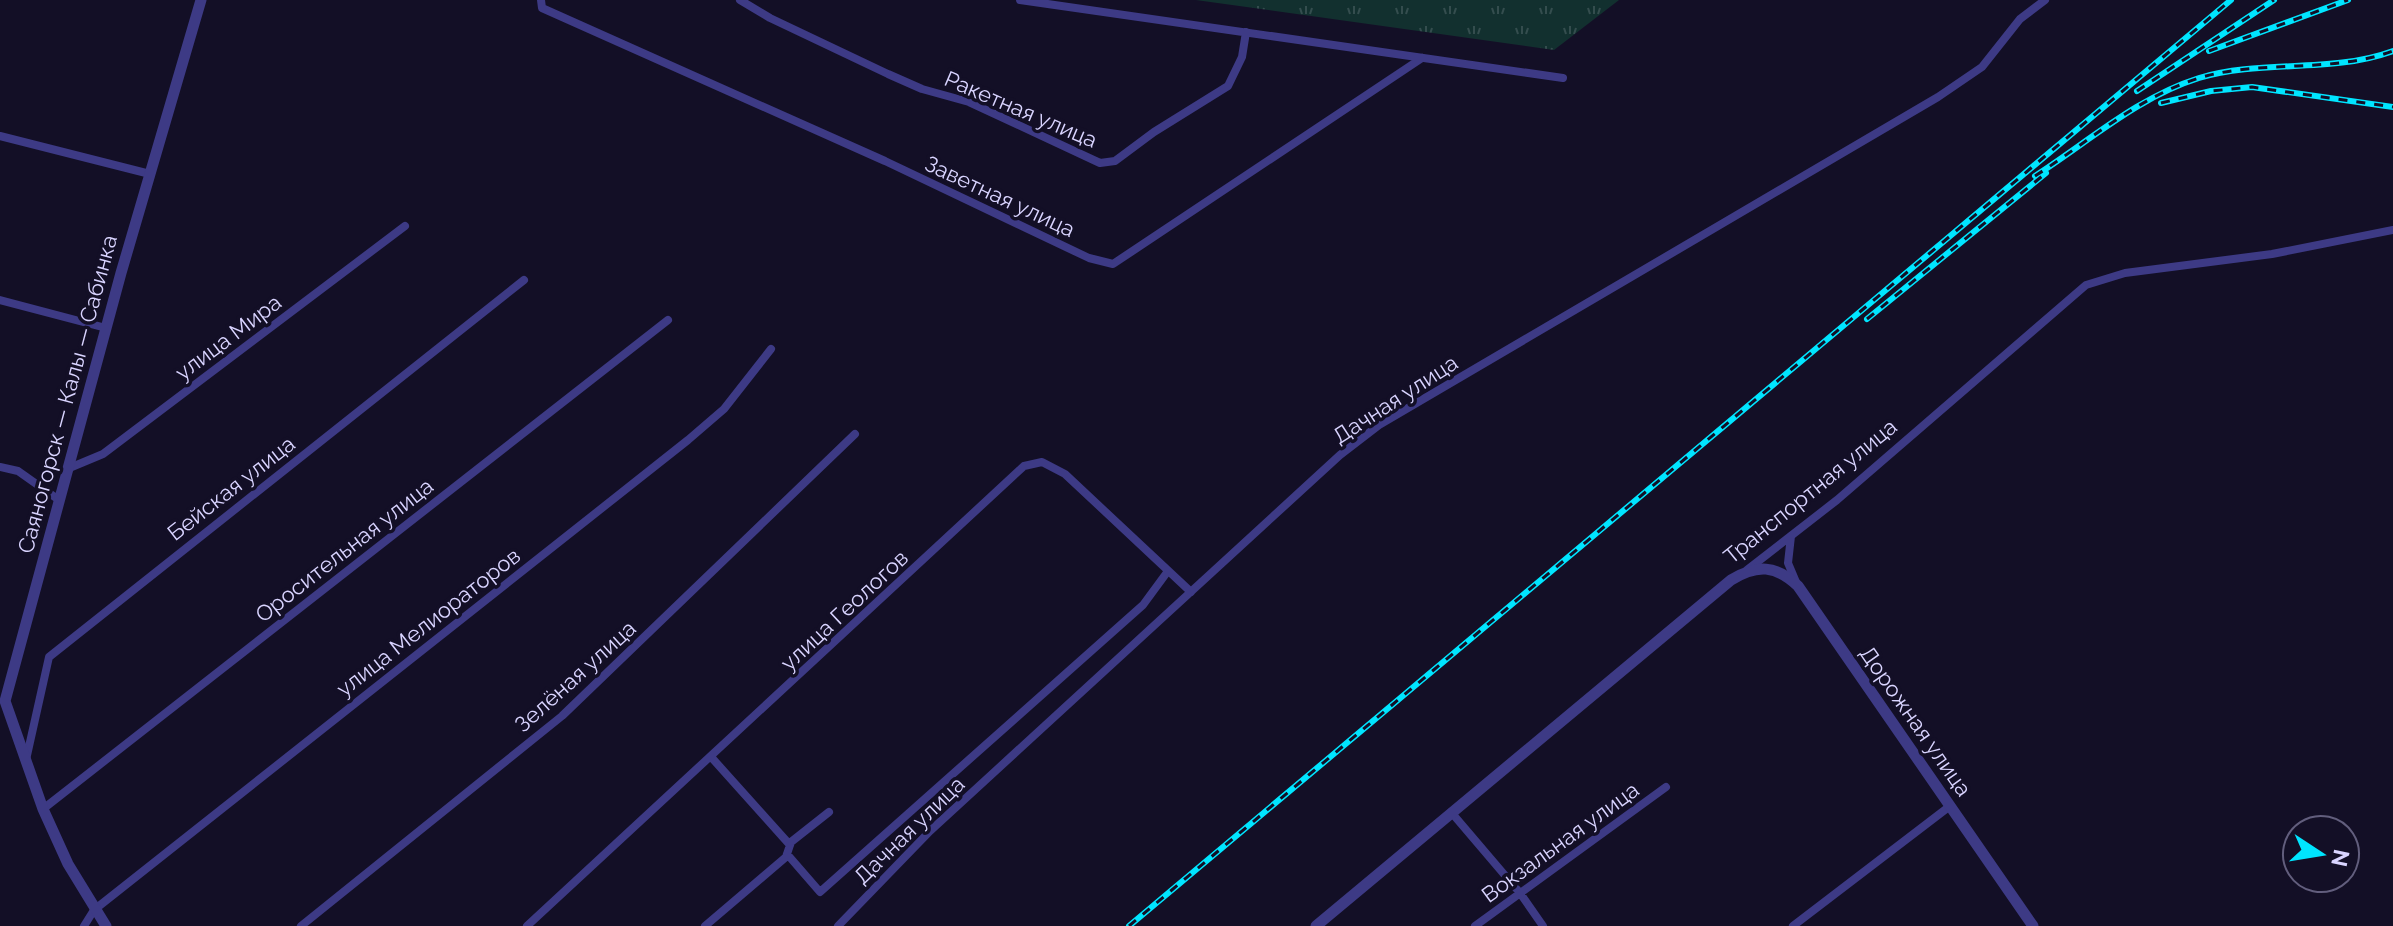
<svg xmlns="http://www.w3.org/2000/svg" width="2393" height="926" viewBox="0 0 2393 926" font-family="Raleway,sans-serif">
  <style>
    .grass { fill: url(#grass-tufts) }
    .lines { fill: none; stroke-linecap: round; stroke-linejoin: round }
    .minor { stroke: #3d3a85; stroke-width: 8 }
    .tertiary { stroke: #3d3a85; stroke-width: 11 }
    .rail-casing { stroke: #00e5ff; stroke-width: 6 }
    .rail { stroke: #130f26; stroke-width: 3; stroke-dasharray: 9; stroke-linecap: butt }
    .labels { text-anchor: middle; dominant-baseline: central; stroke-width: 7; stroke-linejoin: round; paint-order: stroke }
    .street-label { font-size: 22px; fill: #d9d4ff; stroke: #130f26 }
  </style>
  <defs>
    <pattern id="grass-tufts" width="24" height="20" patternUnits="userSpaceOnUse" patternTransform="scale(2)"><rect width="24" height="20" fill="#12302f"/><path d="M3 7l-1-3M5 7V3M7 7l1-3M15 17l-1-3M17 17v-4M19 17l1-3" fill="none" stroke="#344d4e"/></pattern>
  </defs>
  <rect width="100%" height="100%" fill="#130f26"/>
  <path class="grass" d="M 1196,0 L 1619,0 L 1554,50 Z"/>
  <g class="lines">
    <path class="minor" d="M 541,0 L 542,8 L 885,161 L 1089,258 L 1113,264 L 1422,58
      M 740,0 L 770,18 L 888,74 L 922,89 L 969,102 L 1100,163 L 1115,161 L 1154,132 L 1228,86 L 1242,57 L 1246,32
      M 1020,0 L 1563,78
      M 0,136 L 150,174
      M 0,300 L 106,328
      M 0,467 L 18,471 L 59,500
      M 67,469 L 103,454 L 405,226
      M 1791,536 L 1788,563 L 1796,582
      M 1747,570 L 1837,500 L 2086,285 L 2125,273 L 2272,254 L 2393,230
      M 712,758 L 790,845
      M 26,760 L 49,657 L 524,280
      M 43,809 L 668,320
      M 1451,812 L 1520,893 L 1543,926
      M 787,854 L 820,892 L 1143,605 L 1168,571
      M 84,926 L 94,910 L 688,440 L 724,409 L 771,349
      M 301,926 L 562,716 L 855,434
      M 527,926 L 1024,466 L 1042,462 L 1065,474 L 1191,592
      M 705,926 L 786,857 L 791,842 L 829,812
      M 838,926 L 930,831 L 1340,455 L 1379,425 L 1938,97 L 1982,67 L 2020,19 L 2045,0
      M 1475,926 L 1666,787
      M 1793,926 L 1950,806"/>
    <path class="tertiary" d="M 106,926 L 68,864 L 43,809 L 5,701 L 121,273 L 201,0
      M 1316,926 L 1731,580 C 1757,564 1776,565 1798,586 L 2033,926"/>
    <defs>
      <path id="rail" d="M 2209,51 L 2348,0
        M 2137,91 L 2274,0
        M 2161,103 L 2211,91 L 2252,87 L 2393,107
        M 2035,176 C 2088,142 2138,97 2199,78 C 2262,59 2330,74 2393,51
        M 1867,319 L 2046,173
        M 1129,926 L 2231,0"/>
    </defs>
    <use href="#rail" class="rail-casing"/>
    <use href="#rail" class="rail"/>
  </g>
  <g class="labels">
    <g class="street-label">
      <text transform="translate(1021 109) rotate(23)">Ракетная улица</text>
      <text transform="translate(1000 196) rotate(25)">Заветная улица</text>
      <text transform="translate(228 337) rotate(-37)">улица Мира</text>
      <text transform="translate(67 394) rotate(-75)">Саяногорск — Калы — Сабинка</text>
      <text transform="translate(1395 399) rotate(-33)">Дачная улица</text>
      <text transform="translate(231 488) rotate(-38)">Бейская улица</text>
      <text transform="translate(1810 491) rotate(-39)">Транспортная улица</text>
      <text transform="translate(344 550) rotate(-38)">Оросительная улица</text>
      <text transform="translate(844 610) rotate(-43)">улица Геологов</text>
      <text transform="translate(428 622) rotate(-38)">улица Мелиораторов</text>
      <text transform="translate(575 676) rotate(-42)">Зелёная улица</text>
      <text transform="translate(1916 721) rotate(55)">Дорожная улица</text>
      <text transform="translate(909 830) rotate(-44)">Дачная улица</text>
      <text transform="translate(1560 842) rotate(-36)">Вокзальная улица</text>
    </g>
  </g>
  <g transform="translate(2321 854) rotate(102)"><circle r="38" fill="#130f26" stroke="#625e7d" stroke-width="2"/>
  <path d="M0-6L14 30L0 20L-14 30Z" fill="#00e5ff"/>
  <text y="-12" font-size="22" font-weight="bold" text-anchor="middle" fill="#d9d4ff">N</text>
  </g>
</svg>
